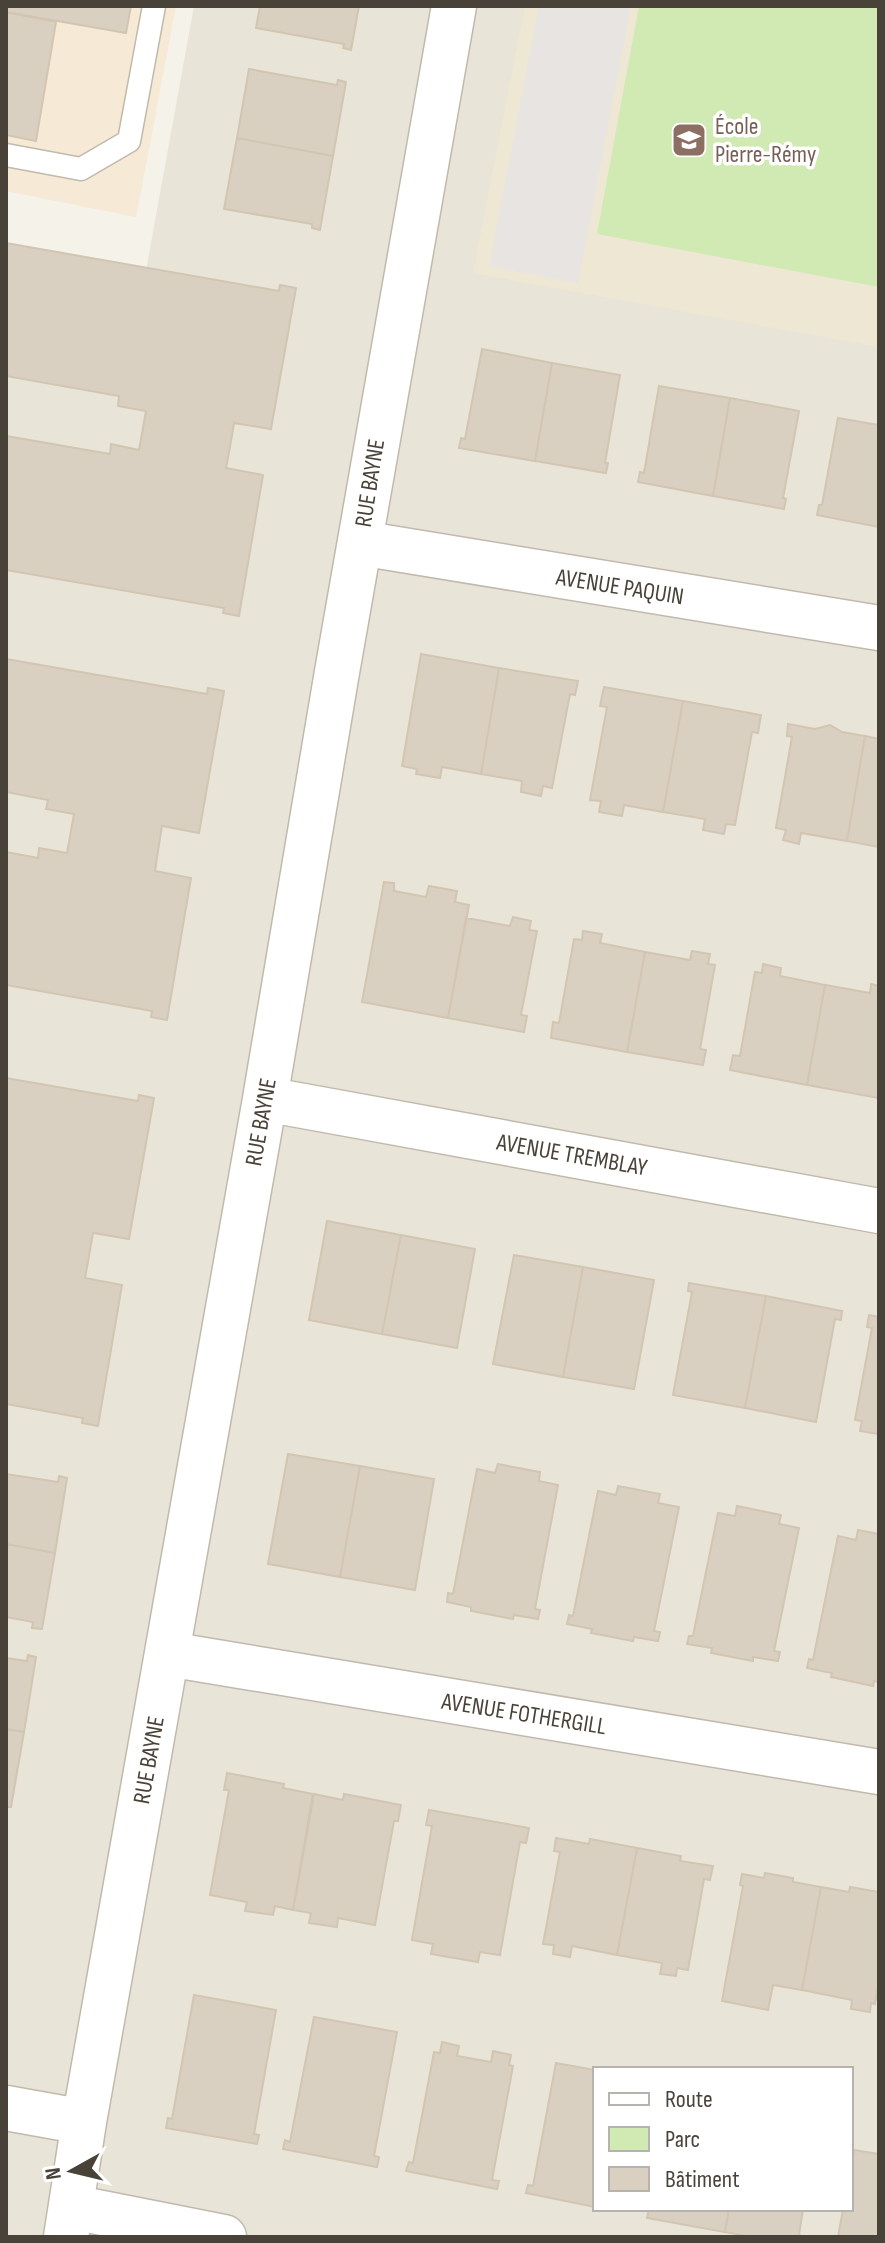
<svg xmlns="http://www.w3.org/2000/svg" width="885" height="2243" viewBox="0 0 885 2243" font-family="'Sofia Sans Condensed',sans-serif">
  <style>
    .residential { fill: #e9e4d8; fill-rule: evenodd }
    .commercial { fill: #f6e9d6 }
    .education { fill: #eee7d4 }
    .green { fill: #d1e9b3 }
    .parking { fill: #e7e4e1 }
    .building { fill: #dad0c2; stroke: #d2c5b2; stroke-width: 2 }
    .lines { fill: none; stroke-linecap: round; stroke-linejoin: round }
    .lane-casing { stroke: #c1baac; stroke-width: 25 }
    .street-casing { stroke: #c1baac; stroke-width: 47 }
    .lane { stroke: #fff; stroke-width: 22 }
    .street { stroke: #fff; stroke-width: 44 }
    .labels { text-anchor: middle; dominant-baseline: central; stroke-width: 7; stroke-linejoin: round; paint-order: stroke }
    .education-label { font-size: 24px; fill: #785e54; stroke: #fff; text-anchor: start }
    .street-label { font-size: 24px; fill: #494238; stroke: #fff }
  </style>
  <rect width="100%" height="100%" fill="#f5f2ea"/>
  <path class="residential" d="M 194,6 L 879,6 L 879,2237 L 6,2237 L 6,254 L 145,276 ZM 595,2069 L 851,2069 L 851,2209 L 595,2209 Z"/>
  <path class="commercial" d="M 6,6 L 176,6 L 136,217 L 6,191 Z"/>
  <path class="education" d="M 525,6 L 879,6 L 879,347 L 473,273 Z"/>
  <path class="green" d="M 639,6 L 879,6 L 879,287 L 597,234 Z"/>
  <path class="parking" d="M 539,6 L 631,6 L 578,283 L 489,266 Z"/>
  <path class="building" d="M 6,6 L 131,6 L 126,33 L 6,12 Z
    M 260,6 L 359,6 L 351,50 L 343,48 L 344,44 L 256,28 Z
    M 6,12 L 56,22 L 36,141 L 6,135 Z
    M 249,69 L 337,85 L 338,80 L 346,82 L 333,156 L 237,138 Z
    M 237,138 L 333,156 L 320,230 L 312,228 L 312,224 L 224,209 Z
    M 6,243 L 279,291 L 280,285 L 296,288 L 271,429 L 234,423 L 230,447 L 226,468 L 263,475 L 239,616 L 223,613 L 224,608 L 6,570 L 6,436 L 110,454 L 111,444 L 139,450 L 146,411 L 118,406 L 119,396 L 6,376 Z
    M 482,349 L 552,363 L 535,461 L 459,448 L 461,438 L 465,439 Z
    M 552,363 L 620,375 L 605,463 L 608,463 L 606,473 L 535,461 Z
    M 659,386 L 730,398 L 713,496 L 638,482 L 640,472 L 644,473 Z
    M 730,398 L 799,411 L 783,498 L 786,499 L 784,509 L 713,496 Z
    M 838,418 L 879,425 L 879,527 L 817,515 L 819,505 L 822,505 Z
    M 421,654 L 499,668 L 481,774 L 442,767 L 440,778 L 416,774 L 417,769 L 402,766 Z
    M 6,659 L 207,694 L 208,688 L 224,691 L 199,833 L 162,826 L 158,851 L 155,871 L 191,878 L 167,1020 L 151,1017 L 152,1011 L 6,985 L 6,852 L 38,858 L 39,848 L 67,853 L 74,814 L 46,809 L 48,800 L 6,792 Z
    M 499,668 L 578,681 L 575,695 L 570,694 L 552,788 L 543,786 L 541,796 L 521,792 L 522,781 L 481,774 Z
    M 604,687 L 683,701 L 663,812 L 624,805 L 622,816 L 599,812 L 601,801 L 590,800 L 607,707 L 600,706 Z
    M 683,701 L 761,715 L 758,733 L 752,732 L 735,825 L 726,824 L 724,834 L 703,830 L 705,819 L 663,812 Z
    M 788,724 L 815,729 L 830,725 L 842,732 L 865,736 L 847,841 L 801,833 L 799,844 L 783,840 L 786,830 L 776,828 L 792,737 L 787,736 Z
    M 865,736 L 879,739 L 879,847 L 847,841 Z
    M 384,882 L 394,883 L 394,891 L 426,897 L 429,886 L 457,891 L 455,902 L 469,905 L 448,1018 L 362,1002 Z
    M 513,917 L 531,921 L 529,930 L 537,931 L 521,1015 L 527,1016 L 524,1032 L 448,1018 L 466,918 L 510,926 Z
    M 583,931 L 602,934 L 600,943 L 645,952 L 627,1052 L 551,1038 L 553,1022 L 559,1023 L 574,939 L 582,940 Z
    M 692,951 L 710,954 L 708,964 L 715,965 L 700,1049 L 706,1050 L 703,1065 L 627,1052 L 645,952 L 690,960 Z
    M 763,964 L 781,968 L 780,976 L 825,985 L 807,1085 L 730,1070 L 733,1055 L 740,1056 L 755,972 L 762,973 Z
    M 871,984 L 879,986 L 879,1098 L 807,1085 L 825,985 L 870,993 Z
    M 6,1078 L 138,1101 L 139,1095 L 154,1098 L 129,1239 L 93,1233 L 85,1278 L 122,1285 L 98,1426 L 82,1423 L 83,1418 L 6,1404 Z
    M 327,1221 L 401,1235 L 382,1334 L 309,1320 Z
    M 401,1235 L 475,1249 L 457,1348 L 382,1334 Z
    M 514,1255 L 583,1267 L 563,1377 L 493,1364 Z
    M 583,1267 L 654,1280 L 634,1389 L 563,1377 Z
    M 689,1283 L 766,1296 L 745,1408 L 673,1395 L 692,1292 L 688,1291 Z
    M 766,1296 L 842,1311 L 841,1320 L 835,1319 L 816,1422 L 745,1408 Z
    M 869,1315 L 879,1317 L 879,1434 L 860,1431 L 862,1421 L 855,1420 L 872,1328 L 867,1327 Z
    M 288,1454 L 360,1466 L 340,1577 L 268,1564 Z
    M 498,1464 L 540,1472 L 539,1481 L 558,1485 L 535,1609 L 540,1610 L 538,1619 L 514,1615 L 513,1619 L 471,1611 L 471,1607 L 447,1602 L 448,1593 L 453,1594 L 477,1469 L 495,1473 Z
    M 360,1466 L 434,1479 L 415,1590 L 340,1577 Z
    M 6,1474 L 58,1482 L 59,1476 L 67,1478 L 55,1553 L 6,1544 Z
    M 618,1486 L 660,1494 L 658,1503 L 679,1507 L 654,1631 L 660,1632 L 658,1641 L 634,1637 L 633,1641 L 591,1633 L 592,1629 L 567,1624 L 569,1615 L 573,1616 L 598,1491 L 616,1495 Z
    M 737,1506 L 781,1515 L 779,1524 L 799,1528 L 774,1651 L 780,1652 L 778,1661 L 753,1657 L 753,1661 L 711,1653 L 712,1648 L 687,1644 L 689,1636 L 693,1636 L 718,1513 L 735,1516 Z
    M 858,1530 L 879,1534 L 879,1682 L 874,1681 L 873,1686 L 831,1677 L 832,1673 L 807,1668 L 809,1659 L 813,1660 L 838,1536 L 856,1540 Z
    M 6,1544 L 55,1553 L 42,1629 L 32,1628 L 33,1622 L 6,1617 Z
    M 28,1655 L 36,1657 L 24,1732 L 6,1729 L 6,1658 L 27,1661 Z
    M 6,1729 L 24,1732 L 11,1807 L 6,1807 Z
    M 227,1773 L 284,1784 L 283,1788 L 313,1794 L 293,1910 L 275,1906 L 273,1915 L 245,1911 L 247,1902 L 210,1895 L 229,1790 L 224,1790 Z
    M 314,1794 L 343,1800 L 344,1794 L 401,1805 L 398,1821 L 394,1821 L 375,1925 L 338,1918 L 337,1927 L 309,1923 L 311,1913 L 293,1910 Z
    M 429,1810 L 529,1828 L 526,1843 L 520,1842 L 500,1955 L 480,1952 L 478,1962 L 431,1954 L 433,1944 L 412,1940 L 432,1826 L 426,1825 Z
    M 556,1838 L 589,1844 L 590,1839 L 637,1848 L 617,1955 L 572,1946 L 570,1957 L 553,1954 L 554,1945 L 543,1944 L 560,1852 L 554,1851 Z
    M 637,1848 L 681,1856 L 680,1861 L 713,1866 L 710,1880 L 704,1879 L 688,1970 L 677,1968 L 676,1976 L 660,1974 L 662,1963 L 617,1955 Z
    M 765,1873 L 793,1878 L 793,1882 L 821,1887 L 802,1990 L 773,1985 L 768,2010 L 722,2001 L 743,1886 L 740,1885 L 742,1874 L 764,1878 Z
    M 821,1887 L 849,1892 L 850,1887 L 879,1892 L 879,1980 L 875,2004 L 871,2003 L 870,2012 L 851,2009 L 852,2000 L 802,1990 Z
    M 194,1995 L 276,2010 L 254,2134 L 259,2135 L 257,2144 L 166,2128 L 168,2118 L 172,2119 Z
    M 314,2017 L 397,2032 L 374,2156 L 379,2157 L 377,2167 L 283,2149 L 285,2140 L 290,2142 Z
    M 442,2042 L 459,2046 L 457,2056 L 491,2062 L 493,2051 L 511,2055 L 509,2065 L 513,2066 L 492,2180 L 499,2181 L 497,2189 L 406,2171 L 409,2162 L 413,2163 L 434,2052 L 440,2053 Z
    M 556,2063 L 595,2070 L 595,2207 L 526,2193 L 528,2185 L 533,2186 Z
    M 854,2150 L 879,2154 L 879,2237 L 838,2237 L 843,2209 L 851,2209 L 851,2166 Z
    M 649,2209 L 729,2209 L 725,2232 L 647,2218 Z
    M 729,2209 L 803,2209 L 799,2235 L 804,2237 L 752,2237 L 725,2232 Z"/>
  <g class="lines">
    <defs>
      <path id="lane" d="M 6,155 L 81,169 L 129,141 L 154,6"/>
      <path id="street" d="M 360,543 L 879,628
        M 265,1099 L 879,1211
        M 168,1654 L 879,1772
        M 6,2108 L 84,2122
        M 72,2207 L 224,2237
        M 66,2237 L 84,2122 L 265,1099 L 337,672 L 454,6"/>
    </defs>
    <use href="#lane" class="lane-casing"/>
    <use href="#street" class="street-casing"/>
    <use href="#lane" class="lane"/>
    <use href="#street" class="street"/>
  </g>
  <defs>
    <symbol id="school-square" viewBox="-11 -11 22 22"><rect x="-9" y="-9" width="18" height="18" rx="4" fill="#8d6e63" stroke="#fff"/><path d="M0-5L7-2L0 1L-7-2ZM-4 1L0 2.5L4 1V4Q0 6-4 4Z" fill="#fff"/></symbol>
  </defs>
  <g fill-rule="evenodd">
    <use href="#school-square" x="669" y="120" width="40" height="40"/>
  </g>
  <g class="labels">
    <g class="education-label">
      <text x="715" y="126">École<tspan x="715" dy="28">Pierre-Rémy</tspan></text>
    </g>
    <g class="street-label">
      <text transform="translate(370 483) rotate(-81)">RUE BAYNE</text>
      <text transform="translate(620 587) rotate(9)">AVENUE PAQUIN</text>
      <text transform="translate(261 1122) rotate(-80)">RUE BAYNE</text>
      <text transform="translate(572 1155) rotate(10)">AVENUE TREMBLAY</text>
      <text transform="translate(524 1714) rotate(9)">AVENUE FOTHERGILL</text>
      <text transform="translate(149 1760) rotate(-80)">RUE BAYNE</text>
    </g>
  </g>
  <rect width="885" height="2243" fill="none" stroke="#494238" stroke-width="16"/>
  <rect x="593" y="2067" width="260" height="144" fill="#ffffff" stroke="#b6b3af" stroke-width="2"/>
  <rect x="609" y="2093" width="40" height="12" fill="#ffffff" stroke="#b6b3af" stroke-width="2"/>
  <text x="665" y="2107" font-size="24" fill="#494238">Route</text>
  <rect x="609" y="2127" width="40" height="24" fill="#d1e9b3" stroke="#b6b3af" stroke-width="2"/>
  <text x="665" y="2147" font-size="24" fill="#494238">Parc</text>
  <rect x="609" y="2167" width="40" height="24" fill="#dad0c2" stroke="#b6b3af" stroke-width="2"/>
  <text x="665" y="2187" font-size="24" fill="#494238">Bâtiment</text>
  <g transform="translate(72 2171) rotate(262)" stroke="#ffffff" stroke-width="6" paint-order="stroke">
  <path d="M0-6L14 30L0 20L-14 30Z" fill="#494238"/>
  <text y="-12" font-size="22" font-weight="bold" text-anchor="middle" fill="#494238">N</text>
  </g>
</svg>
